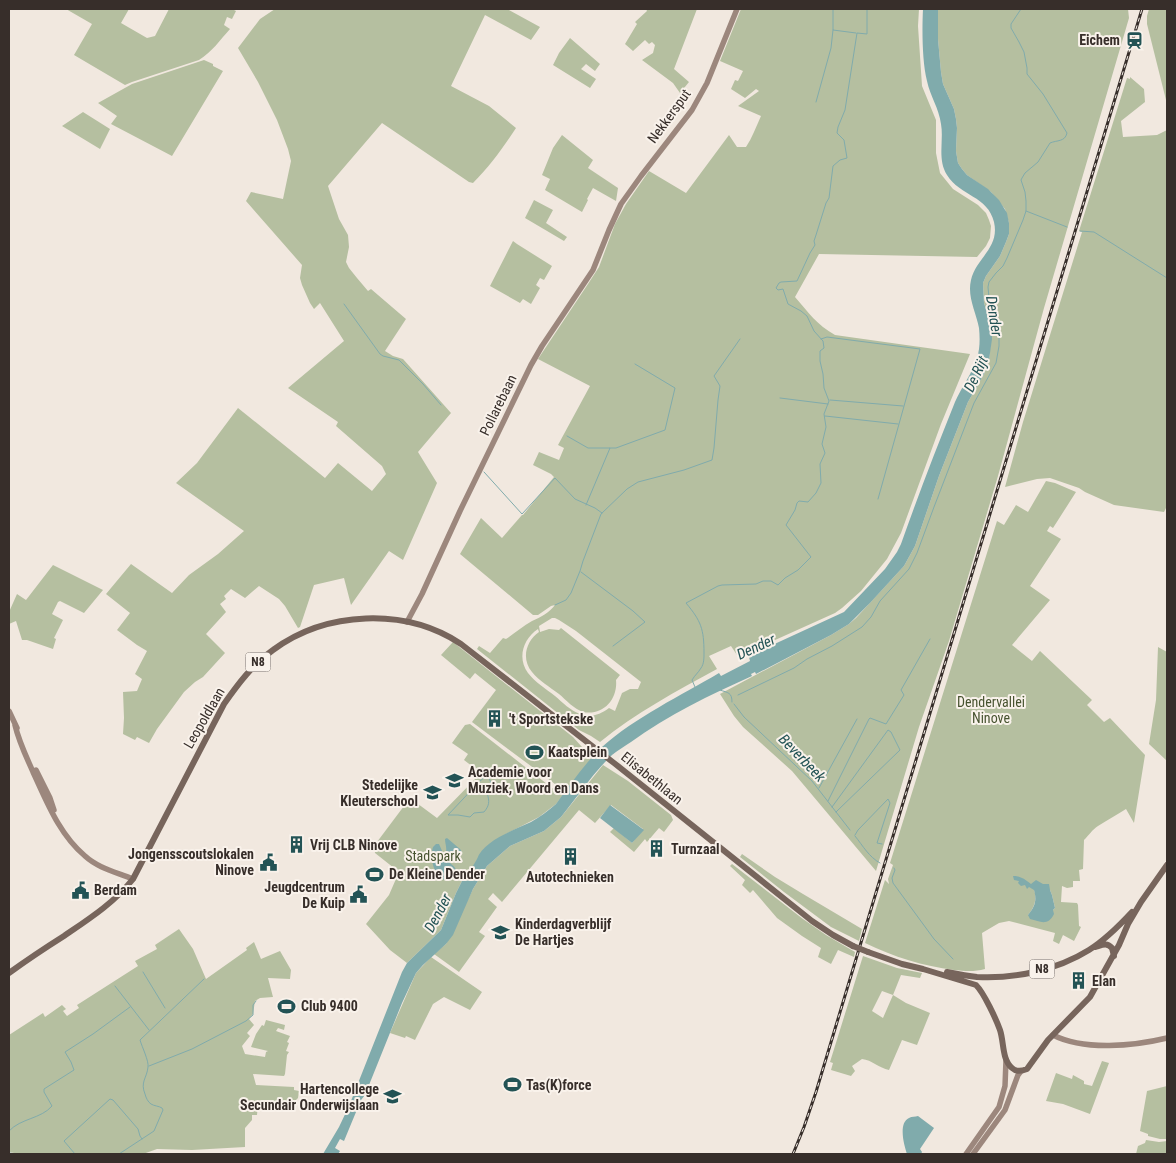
<svg xmlns="http://www.w3.org/2000/svg" width="1176" height="1163" viewBox="0 0 1176 1163" font-family="'Roboto Condensed',sans-serif">
  <style>
    .green { fill: #b5bfa0; fill-rule: evenodd }
    .water { fill: #80abac }
    .lines { fill: none; stroke-linecap: round; stroke-linejoin: round }
    .stream { stroke: #80abac; stroke-width: 1 }
    .secondary { stroke: #9c877d; stroke-width: 5.5 }
    .primary { stroke: #77655c; stroke-width: 6 }
    .rail-casing { stroke: #372e2a; stroke-width: 3 }
    .rail { stroke: #f9f2eb; stroke-width: 1; stroke-dasharray: 4; stroke-linecap: butt }
    .primary-bridge { stroke: #77655c; stroke-width: 6 }
    .labels { text-anchor: middle; dominant-baseline: central; stroke-width: 4; stroke-linejoin: round; paint-order: stroke }
    .shield { fill: #f9f2eb; stroke: #716964; stroke-width: 1 }
    .shield-label { font-size: 12px; font-weight: bold; fill: #372e2a }
    .poi-label { font-size: 14px; font-weight: bold; fill: #372e2a; stroke: #f9f2eb; text-anchor: start }
    .street-label { font-size: 14px; fill: #372e2a; stroke: #f9f2eb }
    .park-label { font-size: 14px; fill: #475330; stroke: #f9f2eb }
    .water-label { font-size: 15px; font-style: italic; fill: #235355; stroke: #f9f2eb }
  </style>
  <rect width="100%" height="100%" fill="#f1e8df"/>
  <path class="green" d="M 66,9 L 129,9 L 121,23 L 147,38 L 155,36 L 169,9 L 232,9 L 236,11 L 232,19 L 227,17 L 224,25 L 230,29 C 220,40 212,52 199,60 L 132,82 L 125,85 L 74,55 L 92,24 Z
    M 275,9 L 507,9 L 540,27 L 531,40 L 485,15 L 451,86 L 489,106 L 516,128 C 503,148 490,166 473,183 L 469,182 L 382,123 L 328,186 L 339,219 L 348,235 L 349,247 L 346,262 L 349,268 L 357,278 L 368,291 L 371,289 L 406,319 L 385,351 L 393,356 L 403,359 L 451,413 L 418,452 L 437,483 L 403,560 L 389,551 L 351,605 L 344,578 L 314,585 L 300,627 L 298,628 L 285,606 L 279,599 L 259,586 L 245,598 L 231,589 L 224,596 L 226,599 L 220,604 L 226,612 L 206,634 L 225,653 L 203,677 L 195,682 L 184,692 L 157,729 L 149,743 L 137,737 L 135,740 L 123,734 L 124,718 L 123,692 L 137,691 L 142,679 L 135,674 L 147,651 L 137,645 L 117,630 L 130,613 L 106,594 L 131,564 L 172,593 L 189,575 L 218,554 L 244,531 L 176,483 L 197,463 L 238,408 L 325,478 L 338,463 L 372,491 L 386,474 L 382,466 L 336,426 L 338,422 L 288,388 L 344,341 L 320,303 L 314,309 L 310,303 L 302,285 L 300,278 L 302,265 L 246,201 L 251,192 L 283,199 L 291,161 L 288,149 L 277,120 L 258,82 L 238,48 L 260,19 Z
    M 646,9 L 697,9 L 674,69 L 689,82 L 680,93 L 673,83 L 642,60 L 653,53 L 655,45 L 652,42 L 649,44 L 645,40 L 633,51 L 625,44 L 637,24 L 635,22 L 647,11 Z
    M 741,9 L 919,9 L 918,26 L 922,86 L 936,120 L 936,153 L 940,173 L 953,189 L 978,205 L 986,213 L 989,220 L 991,226 L 990,238 L 986,246 L 977,257 L 819,254 L 795,297 C 808,312 817,325 835,335 L 970,354 L 941,424 L 901,533 L 887,559 L 861,591 L 842,608 L 835,613 L 764,645 L 739,658 L 731,646 L 709,656 L 717,669 C 677,691 635,713 600,742 L 591,736 L 579,730 L 477,649 L 479,646 L 490,653 L 503,638 L 506,639 C 515,633 523,626 532,621 C 541,617 549,613 555,605 L 551,606 L 538,615 L 533,615 L 460,554 L 481,518 L 502,538 L 522,515 L 523,515 L 554,477 L 551,474 L 533,465 L 539,452 L 559,460 L 564,448 L 558,445 L 590,386 L 538,359 L 588,284 L 599,267 L 615,224 L 626,204 L 649,171 L 686,193 L 729,135 L 737,147 L 746,147 C 752,138 756,127 761,116 L 738,106 L 759,91 L 756,89 L 745,98 L 731,89 L 735,80 L 738,81 L 743,71 L 720,61 ZM 552,618 L 555,618 L 559,620 L 576,631 L 641,682 L 638,689 L 630,689 L 622,693 L 615,711 L 609,708 C 600,715 590,718 580,714 C 571,711 562,702 555,696 C 546,689 535,682 528,673 C 517,658 523,639 538,629 L 539,632 C 526,641 521,659 532,672 C 539,681 550,687 559,694 C 566,700 574,709 583,712 C 603,716 618,699 616,680 L 620,675 L 561,628 L 559,630 L 549,629 L 540,632 L 539,626 Z
    M 938,9 L 1128,9 L 1129,18 L 1044,308 L 998,476 L 949,641 L 919,727 L 876,871 L 792,771 L 743,727 L 734,716 L 720,694 L 831,635 L 849,624 L 856,618 L 904,566 L 915,546 L 939,476 L 968,402 L 984,374 L 989,360 L 992,327 L 984,303 L 983,283 L 986,276 L 1000,256 L 1006,242 L 1009,234 L 1009,223 L 1005,209 L 991,192 L 967,175 L 962,169 L 958,163 L 956,151 L 957,128 L 956,119 L 954,109 L 943,84 L 941,72 L 938,39 Z
    M 1149,9 L 1167,9 L 1167,104 L 1147,24 L 1147,16 Z
    M 570,38 L 600,64 L 595,71 L 586,64 L 581,69 L 596,79 L 590,88 L 553,65 L 559,53 Z
    M 204,60 L 213,64 L 213,66 L 223,71 L 172,156 L 111,124 L 117,116 L 98,103 L 132,84 Z
    M 1130,77 L 1144,89 L 1145,102 L 1121,121 L 1123,137 L 1157,135 L 1167,130 L 1167,506 L 1164,512 L 1114,505 L 1085,492 L 1079,488 L 1050,478 L 1037,479 L 1005,487 L 1023,422 L 1082,232 L 1079,231 L 1127,78 L 1130,79 Z
    M 83,112 L 110,129 L 100,149 L 62,126 Z
    M 562,135 L 593,160 L 588,168 L 618,188 L 616,201 L 593,188 L 587,199 L 588,200 L 582,212 L 545,190 L 550,179 L 542,175 L 553,148 Z
    M 534,200 L 553,210 L 546,223 L 567,237 L 564,241 L 525,218 Z
    M 513,241 L 517,244 L 552,266 L 544,280 L 540,278 L 536,285 L 540,288 L 531,304 L 523,299 L 520,303 L 490,286 Z
    M 1046,481 L 1055,483 L 1076,492 L 1053,528 L 1050,526 L 1047,531 L 1061,539 L 1030,586 L 1050,600 L 1012,645 L 1032,661 L 1040,651 L 1092,700 L 1087,705 L 1104,722 L 1110,718 L 1145,755 L 1134,823 L 1126,809 C 1117,815 1107,820 1098,826 C 1092,830 1089,835 1084,840 L 1083,869 L 1079,870 L 1080,881 L 1073,881 L 1073,887 L 1067,888 L 1062,886 L 1061,902 L 1077,903 L 1078,905 L 1079,926 L 1081,927 L 1074,941 L 1063,935 L 1059,944 L 1053,941 L 1055,933 L 1009,921 L 999,923 L 982,933 L 985,969 C 974,972 965,971 954,970 C 923,966 894,957 865,943 L 885,880 L 889,884 L 888,879 L 893,865 L 890,863 L 997,521 L 1004,525 L 1016,505 L 1028,512 ZM 1019,881 L 1050,890 L 1052,895 L 1055,908 L 1053,910 L 1028,915 C 1035,907 1037,899 1034,889 Z
    M 53,565 L 103,590 L 84,613 L 60,601 L 58,602 L 52,614 L 63,620 L 54,638 L 56,639 L 53,649 L 27,640 L 22,640 L 16,621 L 9,624 L 9,612 L 17,594 L 26,600 Z
    M 453,642 L 573,737 L 582,747 L 581,748 L 593,757 L 556,804 L 539,817 L 506,834 L 485,848 L 467,876 L 464,877 L 456,893 L 441,930 L 407,963 L 390,950 L 366,924 L 389,895 L 399,872 L 375,853 L 374,846 L 410,798 L 437,818 L 481,773 L 464,760 L 468,754 L 452,743 L 465,725 L 470,724 L 556,791 L 559,787 L 472,722 L 496,690 L 475,673 L 470,679 L 441,655 Z
    M 1158,647 L 1167,652 L 1167,761 L 1149,744 L 1156,700 Z
    M 603,765 L 628,781 L 671,815 L 673,820 L 664,832 L 659,828 L 647,842 L 645,839 L 634,852 L 610,832 L 614,828 L 632,843 L 643,829 L 611,805 L 595,823 L 579,810 L 502,902 L 493,893 L 488,899 L 497,907 L 479,932 L 485,936 L 459,972 L 434,954 L 446,944 L 473,889 L 487,866 L 510,846 L 544,831 L 561,817 Z
    M 742,854 L 775,877 L 803,894 L 862,929 L 859,941 L 831,927 L 784,892 L 740,857 Z
    M 732,864 L 803,919 L 826,935 L 855,952 L 854,957 L 838,950 L 831,964 L 818,957 L 821,948 L 802,936 L 777,918 L 753,890 L 750,893 L 742,885 L 745,880 L 730,866 Z
    M 179,929 L 193,949 L 206,979 L 247,950 L 246,948 L 254,942 L 261,959 L 280,951 L 291,970 L 290,979 L 268,978 L 273,997 L 260,998 L 255,1001 L 253,1014 L 249,1019 L 254,1025 L 247,1033 L 250,1036 L 242,1046 L 245,1054 L 265,1057 L 266,1052 L 268,1051 L 251,1047 L 256,1034 L 262,1025 L 264,1026 L 266,1020 L 285,1025 L 284,1030 L 278,1028 L 276,1031 L 290,1036 L 287,1042 L 289,1043 L 286,1051 L 289,1052 L 287,1055 L 285,1074 L 284,1076 L 253,1074 L 256,1085 L 294,1087 L 294,1090 L 299,1091 L 298,1098 L 296,1100 L 289,1101 C 281,1111 269,1106 258,1104 L 257,1115 L 252,1115 L 252,1120 L 245,1128 L 245,1147 L 192,1150 L 157,1149 L 143,1154 L 19,1154 L 9,1152 L 9,1035 L 43,1013 L 45,1017 L 62,1005 L 66,1009 L 63,1011 L 67,1016 L 79,1008 L 77,1005 L 138,966 L 135,961 L 157,949 L 155,945 Z
    M 863,956 L 897,968 L 922,973 L 920,978 L 901,975 L 893,995 L 906,1003 L 930,1013 L 917,1045 L 902,1040 L 889,1070 C 879,1068 872,1060 862,1059 L 852,1066 L 855,1071 L 851,1076 L 831,1070 L 833,1063 L 830,1062 ZM 882,991 L 893,995 L 883,1018 L 872,1011 Z
    M 431,957 L 482,992 L 470,1010 L 444,997 L 433,1004 L 415,1040 L 406,1036 L 405,1038 L 390,1033 L 416,973 Z
    M 1102,1061 L 1109,1063 L 1090,1114 L 1063,1104 L 1046,1101 L 1056,1073 L 1072,1079 L 1073,1075 L 1084,1081 L 1084,1084 L 1092,1086 Z
    M 1167,1086 L 1167,1139 L 1160,1139 L 1148,1136 L 1148,1134 L 1140,1131 L 1147,1091 Z
    M 1146,1140 L 1159,1142 L 1167,1141 L 1167,1154 L 1136,1154 L 1138,1146 L 1145,1143 Z"/>
  <path class="water" d="M 923,9 L 938,9 L 938,39 L 941,72 L 943,84 L 954,109 L 956,119 L 957,128 L 956,151 L 958,163 L 962,169 L 967,175 L 988,189 L 999,200 L 1007,213 L 1009,223 L 1009,234 L 1006,242 L 1000,256 L 986,276 L 983,283 L 984,303 L 992,327 L 992,339 L 989,360 L 984,374 L 968,402 L 939,476 L 915,546 L 904,566 L 870,603 L 849,624 L 831,635 L 756,674 L 755,672 L 751,674 L 752,676 C 710,695 668,715 631,742 C 625,746 618,750 612,755 C 593,773 578,796 561,817 L 544,831 L 510,846 L 487,866 L 473,889 L 453,935 L 446,944 L 423,965 L 416,973 L 402,1003 L 365,1095 L 361,1100 L 344,1141 L 340,1139 L 335,1148 L 340,1151 L 338,1154 L 323,1154 L 339,1127 L 349,1106 L 402,972 L 407,963 L 441,930 L 456,893 L 464,877 L 467,876 L 477,859 C 483,841 514,830 531,822 C 540,817 548,811 556,804 C 570,785 585,763 602,747 C 634,718 682,695 719,673 L 721,676 L 750,661 L 749,657 L 753,654 L 844,612 L 885,569 L 897,552 L 901,544 C 918,496 936,449 955,402 C 961,388 973,372 977,358 C 980,349 980,338 979,328 C 976,312 967,297 971,280 C 976,258 1000,248 994,222 C 988,196 960,196 947,175 C 937,159 944,141 941,124 C 939,108 930,96 927,81 C 922,61 922,29 923,9 Z
    M 610,805 L 644,830 L 632,843 L 600,818 Z
    M 447,838 L 460,849 L 462,852 L 457,856 C 452,854 450,854 447,858 C 450,865 455,865 457,872 C 443,894 427,865 433,847 L 436,844 L 439,844 L 443,853 L 446,852 C 447,848 445,843 445,839 Z
    M 1013,876 C 1021,876 1025,879 1031,884 L 1036,880 L 1043,884 L 1049,884 L 1050,890 L 1052,895 L 1055,908 L 1053,910 L 1054,914 C 1048,926 1041,922 1030,919 L 1028,915 C 1035,907 1037,900 1034,890 L 1029,887 L 1027,889 L 1025,885 L 1021,886 L 1018,883 L 1019,881 L 1014,880 Z
    M 918,1116 L 934,1128 L 920,1149 L 922,1152 L 921,1154 L 907,1154 C 904,1145 898,1123 909,1118 C 912,1116 915,1117 918,1116 Z"/>
  <g class="lines">
    <path class="stream" d="M 833,9 L 833,30 L 856,33
      M 816,102 L 831,48 L 833,30
      M 1026,211 L 1067,227
      M 1080,231 L 1094,232 L 1167,278
      M 344,304 L 380,354 L 383,356 L 399,360 L 423,384 L 441,405
      M 821,339 L 827,337 L 920,349 L 878,499
      M 780,398 L 828,404
      M 830,400 L 903,406
      M 825,416 L 898,424
      M 567,436 L 588,448 L 610,448 L 586,505
      M 610,448 L 616,448 L 665,430 L 675,388 L 635,364
      M 484,472 L 522,514 L 555,478 L 575,499 L 595,508 L 602,513
      M 581,572 L 633,611 L 645,622 L 613,646
      M 555,605 L 566,600 L 571,593 L 580,571 L 583,561 L 601,514 L 627,489 L 638,482 L 684,470 L 712,460 L 714,448 L 718,400 L 720,386 L 714,376 L 740,339
      M 695,687 L 692,680 C 695,675 698,673 701,668 C 704,664 704,658 704,653 C 704,629 701,621 686,603 L 718,586 L 722,585 L 756,584 L 763,581 L 771,581 L 778,585 L 785,578 L 798,570 L 811,557 L 786,525 L 795,510 L 797,503 L 799,501 L 808,502 L 816,493 L 821,483 L 820,464 L 825,453 L 822,444 L 826,427 L 824,414 L 829,401 L 824,388 L 823,374 L 820,361 L 820,351 L 824,348 L 823,341 L 814,331 L 807,316 L 801,311 L 788,304 L 783,289 L 778,290 L 776,288 L 779,283 L 781,282 L 797,281 L 810,253 L 815,245 L 814,241 L 816,235 L 826,203 L 829,198 L 833,166 L 840,160 L 847,158 L 844,140 L 837,133 L 838,127 L 845,110 L 857,33 L 867,34 L 867,9
      M 720,690 C 728,693 732,692 732,702
      M 738,695 L 794,668 L 807,659 L 832,646 L 862,627 L 871,617 L 880,601 L 909,569 L 917,553 L 934,507 L 974,403 L 996,363 L 999,346 L 999,332 L 996,316 L 989,298 L 988,287 L 989,282 L 996,273 L 1003,266 L 1007,258 L 1023,220 L 1026,211 L 1026,201 L 1025,192 L 1021,180 L 1022,178 L 1025,173 L 1038,162 L 1050,143 C 1057,140 1065,142 1067,133 L 1043,94 L 1027,74 L 1027,68 L 1024,52 L 1019,42 L 1011,28 L 1011,24 L 1021,9
      M 734,704 L 744,717 L 812,781 L 850,830
      M 488,775 L 492,786 L 490,791 L 487,793 C 490,802 489,806 484,812 L 474,813 L 470,817 L 458,815 L 448,815 L 479,782 Z
      M 819,788 L 857,719
      M 828,801 L 869,719 L 870,718 L 886,724 L 904,695 L 901,690 L 930,639
      M 832,807 L 888,730 L 891,732 L 900,750 L 836,812
      M 855,835 L 858,830 L 888,799 L 890,803 L 877,843 L 882,844
      M 855,836 C 863,846 869,857 880,863
      M 894,868 L 895,870 L 892,878 L 893,883 L 934,939 L 953,959
      M 143,972 L 165,1008
      M 115,986 L 149,1030
      M 149,1066 L 192,1049 L 246,1021 L 253,1015 L 253,1005 L 256,1001
      M 9,1131 C 21,1118 41,1119 52,1106 L 44,1092 L 44,1089 L 74,1070 L 71,1062 L 65,1052 L 93,1034 L 130,1007
      M 9,1153 L 16,1154
      M 75,1154 L 64,1141 L 110,1099 L 113,1100 L 138,1129 L 140,1136 L 142,1139
      M 119,1154 L 154,1131 L 163,1110 L 162,1108 C 159,1106 154,1106 151,1104 C 148,1102 146,1098 145,1094 C 140,1082 147,1078 148,1067 C 149,1061 142,1047 140,1040 L 204,979"/>
    <path class="secondary" d="M 407,622 L 422,594 L 460,511 L 531,365 L 542,346 L 593,270 L 609,230 L 621,204 L 641,176 L 692,110 L 707,83 L 737,9
      M 9,711 L 17,728
      M 15,725 C 19,742 26,756 33,772 C 47,802 59,834 85,856 C 98,868 116,872 133,879
      M 36,770 L 50,798 L 54,810
      M 1053,1035 C 1084,1051 1134,1046 1167,1038
      M 966,1154 L 999,1107 L 1005,1086 L 1006,1060
      M 973,1154 L 1005,1110 L 1018,1075 L 1021,1071"/>
    <path class="primary" d="M 1095,947 C 1102,945 1107,942 1112,948 L 1114,956
      M 868,952 L 902,964 L 923,969 L 976,985 C 984,993 996,1019 1000,1030 C 1004,1042 1002,1060 1012,1068 C 1016,1072 1022,1071 1027,1069 L 1048,1040 L 1090,997 L 1095,988 L 1119,945 L 1128,924 L 1141,902 L 1167,865
      M 947,972 C 957,974 967,976 977,977 C 1015,979 1057,970 1089,950 C 1105,940 1119,926 1132,912
      M 9,973 C 27,960 45,948 64,936 C 89,919 114,903 133,879 L 224,704 C 238,684 253,664 273,650 C 326,611 405,607 461,644 L 614,763 L 812,921 L 833,935 L 853,946"/>
    <defs>
      <path id="rail" d="M 793,1154 L 804,1127 L 816,1092 L 1142,9"/>
    </defs>
    <use href="#rail" class="rail-casing"/>
    <use href="#rail" class="rail"/>
    <path class="primary-bridge" d="M 853,946 L 868,952"/>
  </g>
  <defs>
    <symbol id="station-bare" viewBox="-9 -9 18 18"><path d="M-3-6H3Q5-6 5-4V2Q5 4 3 4L4.5 6H3L1.5 4h-3L-3 6H-4.5L-3 4Q-5 4-5 2V-4Q-5-6-3-6ZM-3.5-4v3h7v-3ZM-3.5 1v1.5H-2V1ZM2 1v1.5H3.5V1Z" fill="#235355" stroke="#f9f2eb" stroke-width="2.5" paint-order="stroke"/></symbol>
    <symbol id="building-bare" viewBox="-9 -9 18 18"><path d="M-4-6H4V6H1V3H-1V6H-4ZM-2.5-4.3h1.7v1.8h-1.7ZM.8-4.3h1.7v1.8H.8ZM-2.5-1h1.7V.8h-1.7ZM.8-1h1.7V.8H.8Z" fill="#235355" stroke="#f9f2eb" stroke-width="2.5" paint-order="stroke"/></symbol>
    <symbol id="stadium-bare" viewBox="-9 -9 18 18"><path d="M0-5a6.5 5 0 1 0 0 10a6.5 5 0 1 0 0-10ZM-3.5-1.8h7v3.6h-7Z" fill="#235355" stroke="#f9f2eb" stroke-width="2.5" paint-order="stroke"/></symbol>
    <symbol id="school-bare" viewBox="-9 -9 18 18"><path d="M0-5L7-2L0 1L-7-2ZM-4 1L0 2.5L4 1V4Q0 6-4 4Z" fill="#235355" stroke="#f9f2eb" stroke-width="2.5" paint-order="stroke"/></symbol>
    <symbol id="civic-bare" viewBox="-9 -9 18 18"><path d="M-.6-6.5H3V-4.5H.6V-3L4-1V1h2V6H-6V1h2V-1L-.6-3ZM-1.2 2.5V6h2.4V2.5Z" fill="#235355" stroke="#f9f2eb" stroke-width="2.5" paint-order="stroke"/></symbol>
  </defs>
  <g fill-rule="evenodd">
    <use href="#station-bare" x="1122" y="28" width="25" height="25"/>
    <use href="#building-bare" x="482" y="706" width="25" height="25"/>
    <use href="#stadium-bare" x="522" y="740" width="25" height="25"/>
    <use href="#school-bare" x="442" y="768" width="25" height="25"/>
    <use href="#school-bare" x="420" y="780" width="25" height="25"/>
    <use href="#building-bare" x="284" y="832" width="25" height="25"/>
    <use href="#building-bare" x="644" y="836" width="25" height="25"/>
    <use href="#building-bare" x="558" y="844" width="25" height="25"/>
    <use href="#civic-bare" x="256" y="850" width="25" height="25"/>
    <use href="#stadium-bare" x="362" y="862" width="25" height="25"/>
    <use href="#civic-bare" x="68" y="878" width="25" height="25"/>
    <use href="#civic-bare" x="346" y="882" width="25" height="25"/>
    <use href="#school-bare" x="488" y="920" width="25" height="25"/>
    <use href="#building-bare" x="1066" y="968" width="25" height="25"/>
    <use href="#stadium-bare" x="274" y="994" width="25" height="25"/>
    <use href="#stadium-bare" x="500" y="1072" width="25" height="25"/>
    <use href="#school-bare" x="380" y="1084" width="25" height="25"/>
  </g>
  <g class="labels">
    <g class="shield">
      <rect x="245.5" y="652.5" width="25" height="19" rx="4"/>
      <rect x="1029.5" y="959.5" width="25" height="19" rx="4"/>
    </g>
    <g class="shield-label">
      <text x="258" y="662">N8</text>
      <text x="1042" y="969">N8</text>
    </g>
    <g class="poi-label">
      <text x="1120" y="40" text-anchor="end">Eichem</text>
      <text x="509" y="719">'t Sportstekske</text>
      <text x="548" y="752">Kaatsplein</text>
      <text x="468" y="772">Academie voor<tspan x="468" dy="16">Muziek, Woord en Dans</tspan></text>
      <text x="418" y="785" text-anchor="end">Stedelijke<tspan x="418" dy="16">Kleuterschool</tspan></text>
      <text x="310" y="845">Vrij CLB Ninove</text>
      <text x="671" y="849">Turnzaal</text>
      <text x="254" y="854" text-anchor="end">Jongensscoutslokalen<tspan x="254" dy="16">Ninove</tspan></text>
      <text x="389" y="874">De Kleine Dender</text>
      <text x="570" y="877" text-anchor="middle">Autotechnieken</text>
      <text x="345" y="887" text-anchor="end">Jeugdcentrum<tspan x="345" dy="16">De Kuip</tspan></text>
      <text x="94" y="890">Berdam</text>
      <text x="515" y="924">Kinderdagverblijf<tspan x="515" dy="16">De Hartjes</tspan></text>
      <text x="1092" y="981">Elan</text>
      <text x="301" y="1006">Club 9400</text>
      <text x="526" y="1085">Tas(K)force</text>
      <text x="379" y="1089" text-anchor="end">Hartencollege<tspan x="379" dy="16">Secundair Onderwijslaan</tspan></text>
    </g>
    <g class="street-label">
      <text transform="translate(669 116) rotate(-54)">Nekkersput</text>
      <text transform="translate(498 405) rotate(-64)">Pollarebaan</text>
      <text transform="translate(204 718) rotate(-60)">Leopoldlaan</text>
      <text transform="translate(652 778) rotate(39)">Elisabethlaan</text>
    </g>
    <g class="park-label">
      <text x="991" y="702">Dendervallei<tspan x="991" dy="16">Ninove</tspan></text>
      <text x="433" y="856">Stadspark</text>
    </g>
    <g class="water-label">
      <text transform="translate(994 316) rotate(81)">Dender</text>
      <text transform="translate(976 374) rotate(-65)">De Rijt</text>
      <text transform="translate(756 647) rotate(-25)">Dender</text>
      <text transform="translate(802 758) rotate(46)">Beverbeek</text>
      <text transform="translate(438 913) rotate(-62)">Dender</text>
    </g>
  </g>
  <rect width="1176" height="1163" fill="none" stroke="#372e2a" stroke-width="20"/>
</svg>
